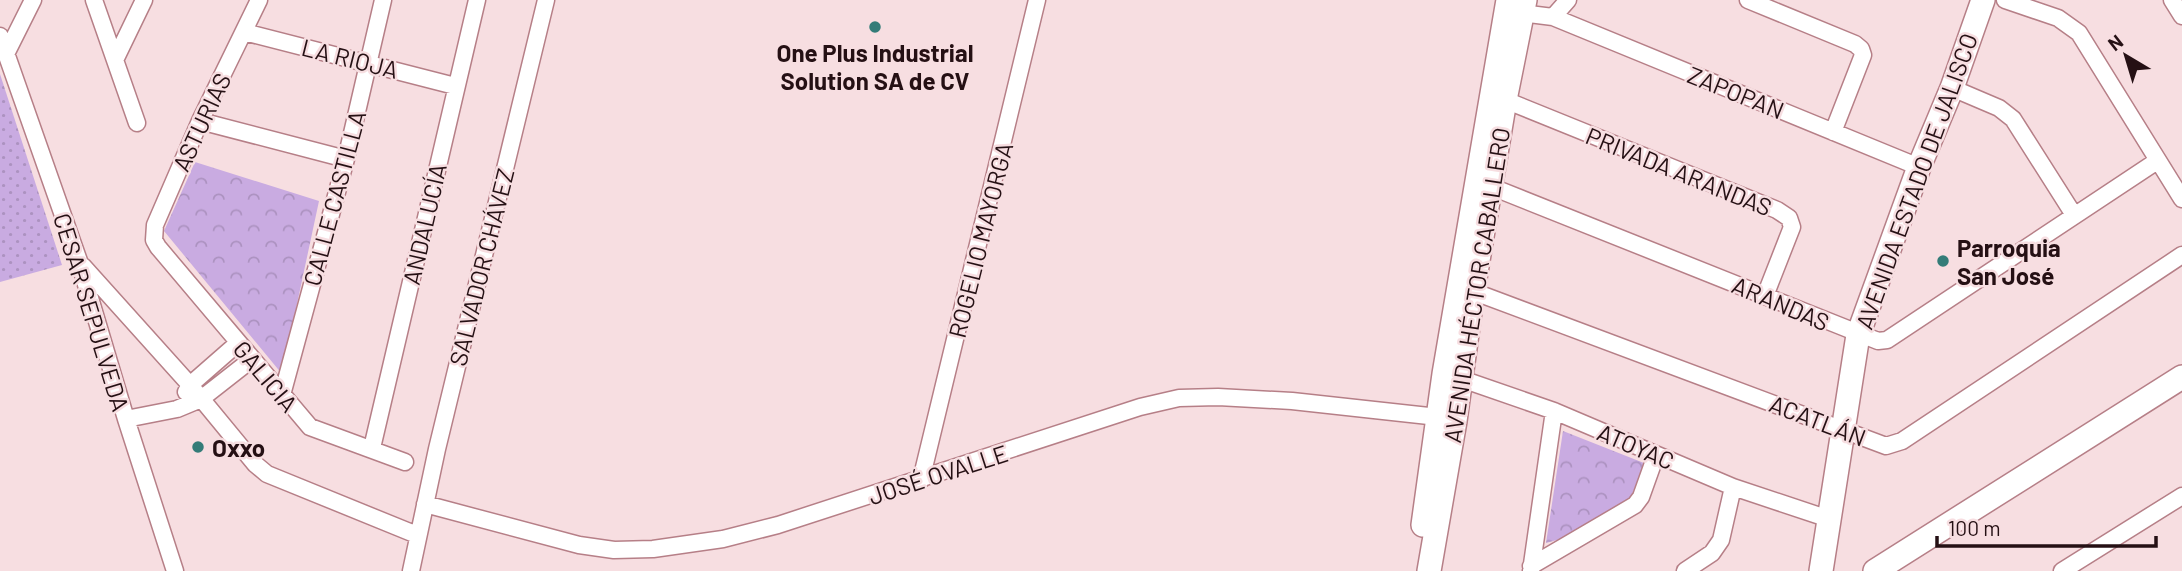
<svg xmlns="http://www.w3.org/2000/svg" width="2182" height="571" viewBox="0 0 2182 571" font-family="Barlow,sans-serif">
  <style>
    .grass { fill: url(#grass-dots) }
    .forest { fill: url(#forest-crowns) }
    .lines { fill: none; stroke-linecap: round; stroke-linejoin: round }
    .street-casing { stroke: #b67f87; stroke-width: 19 }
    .secondary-casing { stroke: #b67f87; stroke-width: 26 }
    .street { stroke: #fff; stroke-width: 16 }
    .secondary { stroke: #fff; stroke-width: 23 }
    .poi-dot { fill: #347c78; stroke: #f7dee1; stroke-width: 2.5 }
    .labels { text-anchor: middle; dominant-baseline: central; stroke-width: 5; stroke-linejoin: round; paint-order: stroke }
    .poi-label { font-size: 24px; font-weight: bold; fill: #251014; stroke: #f7dee1; text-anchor: start }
    .street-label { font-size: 24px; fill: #251014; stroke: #f7dee1 }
  </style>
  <defs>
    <pattern id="grass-dots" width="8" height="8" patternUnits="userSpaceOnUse" patternTransform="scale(1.75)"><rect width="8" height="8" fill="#c9abe1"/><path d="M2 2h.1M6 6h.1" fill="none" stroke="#ac92c0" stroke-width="1.8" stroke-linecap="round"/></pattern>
    <pattern id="forest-crowns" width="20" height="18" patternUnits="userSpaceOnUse" patternTransform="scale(1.75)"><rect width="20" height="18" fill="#c9abe1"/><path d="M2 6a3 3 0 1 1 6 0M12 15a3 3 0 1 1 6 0" fill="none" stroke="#ac92c0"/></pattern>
  </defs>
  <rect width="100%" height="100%" fill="#f7dee1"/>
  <path class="grass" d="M 0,74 L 62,265 L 0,282 Z"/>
  <path class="forest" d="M 195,162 L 319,201 L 282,374 L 164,231 Z
    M 1563,431 L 1644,463 L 1630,500 L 1564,538 L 1546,543 Z"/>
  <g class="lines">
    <defs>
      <path id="street" d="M 94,0 L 137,123
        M 259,0 L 200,121 L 155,225 L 154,240 L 158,247 L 310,427 L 405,462
        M 1748,0 L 1855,44 L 1861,49 L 1863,55 L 1833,132
        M 2005,0 L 2058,18 L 2079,33 L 2182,199
        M 2172,0 L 2182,16
        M 1513,12 L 1553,17 L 1919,167
        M 1553,17 L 1568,0
        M 244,32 L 455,86
        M 0,36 L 79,261 L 126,419 L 175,571
        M 6,54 L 33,0
        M 115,60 L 144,0
        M 1952,88 L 1999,108 L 2013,119 L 2074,215
        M 1496,99 L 1505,100 L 1777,210 L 1789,218 L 1792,227 L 1765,296
        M 200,121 L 346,159
        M 1492,187 L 1878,341 L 1887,340 L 2157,161
        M 83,266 L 190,385 L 255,464 L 267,474 L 417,535
        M 1464,288 L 1886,446 L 1902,441 L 2182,255
        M 1453,376 L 1554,411 L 1733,487 L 1829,519
        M 186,392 L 190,385 L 238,343
        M 282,395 L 346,159 L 383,0
        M 126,419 L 177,409 L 201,399 L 252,359
        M 372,448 L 477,0
        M 921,480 L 1037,0
        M 425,504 L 579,545 L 614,550 L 653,549 L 723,539 L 778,525 L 1140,407 L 1179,398 L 1218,397 L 1292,401 L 1447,418
        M 1531,566 L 1635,505 L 1641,497 L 1656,455
        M 411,571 L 437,449 L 546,0
        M 1531,571 L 1554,411
        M 1685,571 L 1712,553 L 1721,540 L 1733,487
        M 2062,571 L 2182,496"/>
      <path id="secondary" d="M 1423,525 L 1444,374 L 1508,0
        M 1429,571 L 1455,421 L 1473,290 L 1505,100 L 1525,0
        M 1821,571 L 1858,335 L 1919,167 L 1952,88 L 1983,0
        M 1875,571 L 2182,377"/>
    </defs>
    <use href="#street" class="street-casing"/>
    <use href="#secondary" class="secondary-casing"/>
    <use href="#street" class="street"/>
    <use href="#secondary" class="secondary"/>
  </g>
  <g class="poi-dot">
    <circle cx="875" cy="27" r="7"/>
    <circle cx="1943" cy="261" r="7"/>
    <circle cx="198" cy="447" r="7"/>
  </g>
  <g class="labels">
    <g class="poi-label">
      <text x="875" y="52" text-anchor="middle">One Plus Industrial<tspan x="875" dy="28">Solution SA de CV</tspan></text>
      <text x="1957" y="247">Parroquia<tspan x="1957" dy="28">San José</tspan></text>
      <text x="212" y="447">Oxxo</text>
    </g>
    <g class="street-label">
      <text transform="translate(350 58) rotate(14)">LA RIOJA</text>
      <text transform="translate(1736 92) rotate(22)">ZAPOPAN</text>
      <text transform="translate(201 122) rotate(-65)">ASTURIAS</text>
      <text transform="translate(1679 171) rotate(22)">PRIVADA ARANDAS</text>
      <text transform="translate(1916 181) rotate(-70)">AVENIDA ESTADO DE JALISCO</text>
      <text transform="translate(334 198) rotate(-75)">CALLE CASTILLA</text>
      <text transform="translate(424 224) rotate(-77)">ANDALUCÍA</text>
      <text transform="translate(980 240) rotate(-76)">ROGELIO MAYORGA</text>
      <text transform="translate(481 267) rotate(-76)">SALVADOR CHÁVEZ</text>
      <text transform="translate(1476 285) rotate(-81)">AVENIDA HÉCTOR CABALLERO</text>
      <text transform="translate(1781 303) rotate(23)">ARANDAS</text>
      <text transform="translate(92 312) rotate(73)">CESAR SEPULVEDA</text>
      <text transform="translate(266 376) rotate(50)">GALICIA</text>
      <text transform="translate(1818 420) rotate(21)">ACATLÁN</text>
      <text transform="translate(1636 446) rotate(23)">ATOYAC</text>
      <text transform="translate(938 474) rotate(-18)">JOSÉ OVALLE</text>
    </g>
  </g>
  <g transform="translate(2126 56) rotate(322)" stroke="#f7dee1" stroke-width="5" paint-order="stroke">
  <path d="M0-5L12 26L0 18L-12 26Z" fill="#251014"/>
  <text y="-10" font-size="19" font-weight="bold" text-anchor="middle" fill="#251014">N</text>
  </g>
  <path d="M1937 536v10h219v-10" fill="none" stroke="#251014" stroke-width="3.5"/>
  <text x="1948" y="536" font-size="21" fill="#251014" stroke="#f7dee1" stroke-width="5" paint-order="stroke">100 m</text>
</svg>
